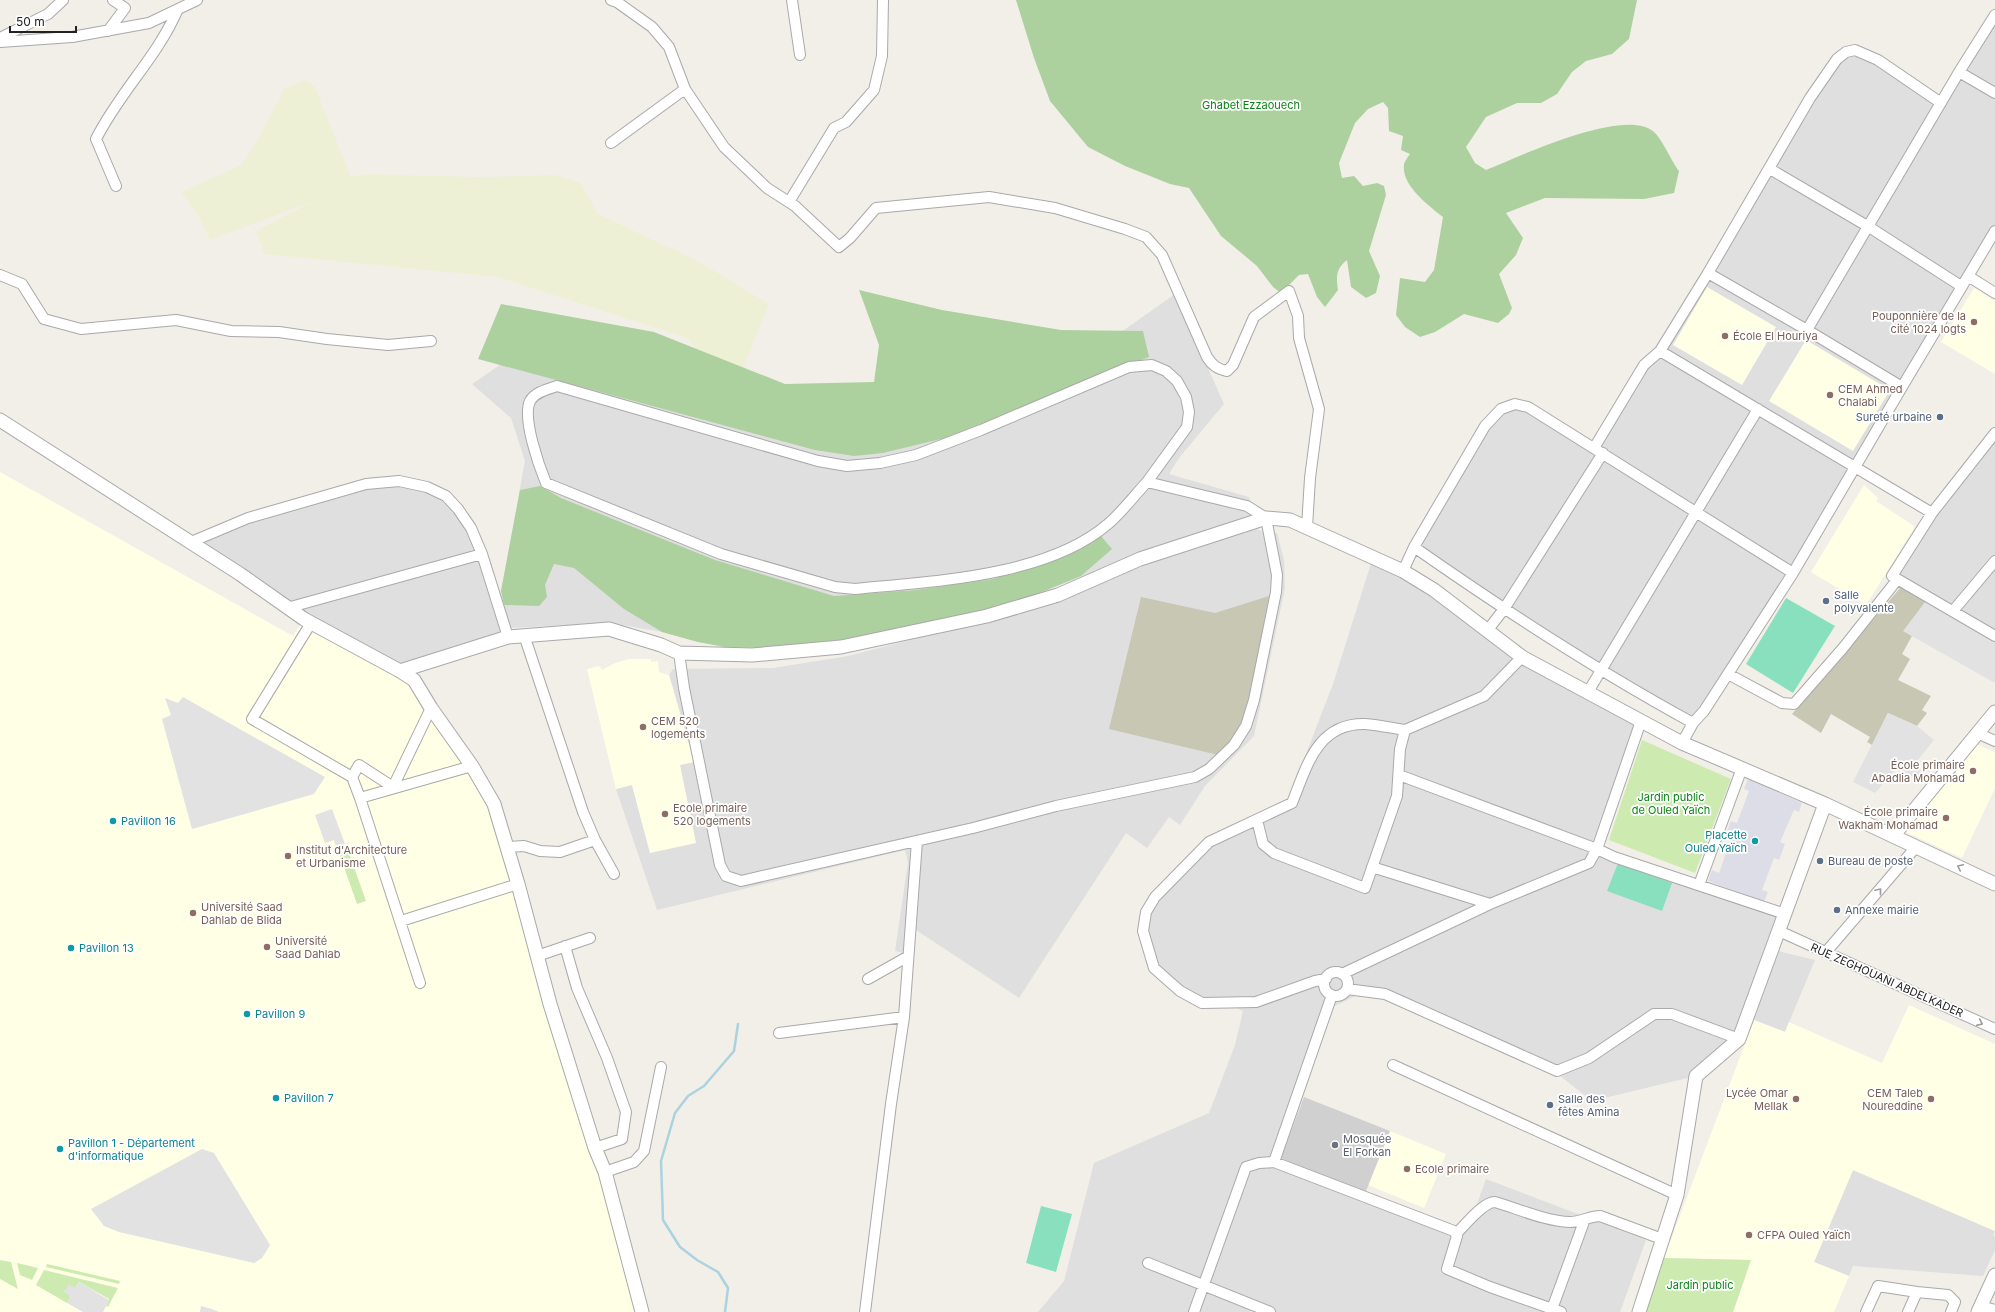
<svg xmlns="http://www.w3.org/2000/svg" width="1995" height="1312" viewBox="0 0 1995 1312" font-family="Inter,sans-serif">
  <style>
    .residential { fill: #e0dfdf }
    .education { fill: #ffffe5 }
    .religious { fill: #d0d0d0 }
    .construction { fill: #c7c7b4 }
    .farmland { fill: #eef0d5 }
    .grass { fill: #cdebb0 }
    .forest { fill: #add19e }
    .pitch { fill: #88e0be }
    .parking { fill: #e2e2e2 }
    .plaza { fill: #dddde8 }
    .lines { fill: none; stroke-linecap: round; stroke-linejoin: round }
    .stream { stroke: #aad3df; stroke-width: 2.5 }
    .minor-casing { stroke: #a9a9a9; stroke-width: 12 }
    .tertiary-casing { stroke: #a9a9a9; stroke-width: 15 }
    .minor { stroke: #fff; stroke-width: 10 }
    .tertiary { stroke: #fff; stroke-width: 13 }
    .oneway { stroke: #9c9c9c }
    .education-dot { fill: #8d6e63; stroke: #fff; stroke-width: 1.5 }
    .service-dot { fill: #5c6f8a; stroke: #fff; stroke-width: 1.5 }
    .culture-dot { fill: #0f9aa8; stroke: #fff; stroke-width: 1.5 }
    .worship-dot { fill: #6b7280; stroke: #fff; stroke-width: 1.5 }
    .labels { text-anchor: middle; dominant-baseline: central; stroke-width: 3.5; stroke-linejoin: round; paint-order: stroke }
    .park-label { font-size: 11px; fill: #0c8416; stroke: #fff }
    .education-label { font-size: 11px; fill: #785e54; stroke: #fff; text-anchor: start }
    .service-label { font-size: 11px; fill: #4e5e75; stroke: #fff; text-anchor: start }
    .culture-label { font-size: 11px; fill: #0d838f; stroke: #fff; text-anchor: start }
    .street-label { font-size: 11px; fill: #222; stroke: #fff }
    .worship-label { font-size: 11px; fill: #5b616d; stroke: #fff; text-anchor: start }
  </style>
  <rect width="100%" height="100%" fill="#f2efe9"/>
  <path class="residential" d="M 1995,15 L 1995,231 L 1855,468 L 1693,723 L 1414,547 L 1485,426 L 1515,404 L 1592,448 L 1644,365 L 1660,351 L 1837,59 L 1855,50 L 1941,103 Z
    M 1175,294 L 1224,404 L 1179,458 L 1169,474 L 1249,497 L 1254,515 L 1151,549 L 1020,601 L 725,647 L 698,642 L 662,632 L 611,623 L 510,628 L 501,591 L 525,461 L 511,418 L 472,384 L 568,318 L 854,412 L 1113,335 L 1124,330 Z
    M 1995,433 L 1995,636 L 1892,576 Z
    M 399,481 L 446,496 L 471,528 L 508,637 L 250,711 L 304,619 L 191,542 L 248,518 Z
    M 1254,528 L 1262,531 L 1265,536 L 1277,533 L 1284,560 L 1285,588 L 1254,736 L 1205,786 L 1180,825 L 1169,817 L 1147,848 L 1126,833 L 1019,998 L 913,928 L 909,954 L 895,951 L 908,862 L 905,850 L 657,910 L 616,789 L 632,785 L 650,853 L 681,773 L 680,765 L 694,762 L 669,675 L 673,669 L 773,668 L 848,656 L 1018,612 L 1137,567 Z
    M 1373,557 L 1487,631 L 1641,721 L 1597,849 L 1785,914 L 1739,1039 L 1696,1076 L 1592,1101 L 1555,1072 L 1385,995 L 1356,996 L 1326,1010 L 1274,1166 L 1450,1234 L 1469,1226 L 1486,1179 L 1646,1240 L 1620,1312 L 1259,1312 L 1251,1309 L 1250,1312 L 1038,1312 L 1064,1281 L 1094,1163 L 1209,1113 L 1235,1045 L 1243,1011 L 1226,1003 L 1202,1003 L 1154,968 L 1143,931 L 1146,912 L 1209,842 L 1287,803 L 1333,684 Z
    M 1778,951 L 1815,960 L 1785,1032 L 1754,1020 Z
    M 1853,1170 L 1995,1231 L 1993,1236 L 1995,1237 L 1995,1250 L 1983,1276 L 1853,1266 L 1849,1276 L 1814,1262 Z"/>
  <path class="education" d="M 1707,287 L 1776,327 L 1742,385 L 1673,345 Z
    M 1974,288 L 1995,301 L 1995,374 L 1941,342 Z
    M 1806,340 L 1890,390 L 1853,451 L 1769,401 Z
    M 0,472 L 293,636 L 304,619 L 400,671 L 494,804 L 642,1312 L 0,1312 Z
    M 1864,485 L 1878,498 L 1876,501 L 1914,526 L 1913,530 L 1866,605 L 1811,572 Z
    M 629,659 L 651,659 L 651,662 L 658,661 L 659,672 L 669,675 L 694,762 L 680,765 L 696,843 L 650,853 L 632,785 L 616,789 L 587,669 L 599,666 L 602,670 L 615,663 Z
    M 1974,743 L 1995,752 L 1995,788 L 1962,858 L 1903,831 Z
    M 1909,1005 L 1995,1044 L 1995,1231 L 1853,1170 L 1814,1262 L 1849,1276 L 1834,1312 L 1733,1312 L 1751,1260 L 1664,1258 L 1754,1020 L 1785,1032 L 1789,1022 L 1882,1063 Z
    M 1390,1131 L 1446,1154 L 1424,1208 L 1368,1185 Z"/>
  <path class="religious" d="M 1304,1097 L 1390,1131 L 1366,1191 L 1350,1189 L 1281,1158 Z"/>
  <path class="construction" d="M 1901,587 L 1926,601 L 1904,631 L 1912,636 L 1902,654 L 1910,659 L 1898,680 L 1931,696 L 1922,710 L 1927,713 L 1917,726 L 1888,713 L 1872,745 L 1867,742 L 1870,737 L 1831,714 L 1821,733 L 1792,714 Z
    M 1269,596 L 1249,705 L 1243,725 L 1231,742 L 1218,755 L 1109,729 L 1141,597 L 1215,613 Z"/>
  <path class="farmland" d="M 306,80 L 315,87 L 351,177 L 366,174 L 478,177 L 555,175 L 581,183 L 598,214 L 698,261 L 769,304 L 734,389 L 687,338 L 498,277 L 264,254 L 256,231 L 314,201 L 210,240 L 200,219 L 181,192 L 241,165 L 257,141 L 284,89 Z"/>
  <path class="grass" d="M 1642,740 L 1731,779 L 1695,873 L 1609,840 Z
    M 348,850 L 366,901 L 357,904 L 339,853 Z
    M 1664,1258 L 1751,1260 L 1733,1312 L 1644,1312 Z
    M 0,1260 L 11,1262 L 18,1289 L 0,1279 Z
    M 17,1263 L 38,1268 L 32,1280 L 20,1275 Z
    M 47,1264 L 120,1281 L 119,1284 L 46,1267 Z
    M 44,1270 L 118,1288 L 108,1307 L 106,1306 L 109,1299 L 79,1282 L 75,1288 L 64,1291 L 71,1296 L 67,1303 L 36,1285 Z"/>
  <path class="forest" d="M 1016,0 L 1637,0 L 1629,39 L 1612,54 L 1586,61 L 1572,72 L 1557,94 L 1541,103 L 1517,103 L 1486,117 L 1466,147 L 1475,163 L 1486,170 C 1518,157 1626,106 1654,132 C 1662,139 1672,162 1679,171 L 1674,193 L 1644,199 L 1545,198 L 1506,213 L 1523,238 L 1516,255 L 1499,274 L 1512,308 L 1509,314 L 1498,323 L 1464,314 L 1435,332 L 1420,337 L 1405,327 L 1396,315 L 1400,278 L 1425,282 L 1434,270 L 1443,217 C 1429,206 1401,185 1404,165 C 1404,162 1408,157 1410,154 L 1401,150 L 1403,136 L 1389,131 L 1388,108 L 1383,102 L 1368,109 L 1355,123 L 1339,163 L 1342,178 L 1354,176 L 1363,186 L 1377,183 L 1384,186 L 1386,195 L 1369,251 L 1380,276 L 1376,293 L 1366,298 L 1351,287 L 1347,260 C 1336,269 1336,276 1338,290 L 1325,307 L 1317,297 L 1308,274 L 1299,275 L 1281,293 L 1273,287 L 1257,266 L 1221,236 L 1189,188 L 1170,184 L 1125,166 L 1088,147 L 1050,101 L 1034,58 Z
    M 859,290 L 942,310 L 1061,330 L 1143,331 L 1149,357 L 945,438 L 883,453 L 854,456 L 815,450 L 478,359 L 501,304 L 654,332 L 785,384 L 874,382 L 879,345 Z
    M 540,486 L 561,498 L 715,560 L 834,596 L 916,590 L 993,579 L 1074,551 L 1101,536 L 1112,549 L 1081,576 L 1020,601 L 960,619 L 824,644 L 769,648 L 725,647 L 698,642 L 662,632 L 624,609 L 574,568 L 554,564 L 545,585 L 547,597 L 539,606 L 504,605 L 501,591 L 520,490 Z"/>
  <path class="pitch" d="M 1786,598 L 1835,626 L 1793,693 L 1746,664 Z
    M 1618,863 L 1672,883 L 1662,911 L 1607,891 Z
    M 1041,1206 L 1072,1214 L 1056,1272 L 1026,1263 Z"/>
  <path class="parking" d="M 1926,601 L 1995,641 L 1995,683 L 1903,631 Z
    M 183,697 L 325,777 L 314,794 L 192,829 L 162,719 L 171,715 L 165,698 L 178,703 Z
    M 1888,713 L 1917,726 L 1934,740 L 1913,766 L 1931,780 L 1927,784 L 1897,768 L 1875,793 L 1853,782 Z
    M 332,809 L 345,844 L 336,847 L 334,840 L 325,843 L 315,815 Z
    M 202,1149 L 214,1153 L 270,1245 L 262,1258 L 254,1263 L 119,1232 L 104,1226 L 91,1209 Z
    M 79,1282 L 109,1300 L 103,1312 L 83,1312 L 67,1303 L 71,1296 L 64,1292 L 69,1284 L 75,1288 Z
    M 201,1306 L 212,1309 L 219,1312 L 200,1312 Z"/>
  <path class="plaza" d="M 1748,779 L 1802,803 L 1799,812 L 1794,810 L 1780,842 L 1785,844 L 1779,860 L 1774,858 L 1762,890 L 1768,892 L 1764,902 L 1708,881 L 1712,870 L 1719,873 L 1730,841 L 1725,838 L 1731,821 L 1737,823 L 1749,791 L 1744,789 Z"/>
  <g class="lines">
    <path class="stream" d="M 725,1312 L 728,1288 L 718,1272 L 697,1260 L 680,1247 L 663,1220 L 661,1161 L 675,1113 L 688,1096 L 704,1086 L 734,1051 L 738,1024"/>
    <defs>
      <path id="minor" d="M 611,0 L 617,2 L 652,27 L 669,47 L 685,89 L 724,147 L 767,188 L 795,206 L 839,247 L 850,238 L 876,208 L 989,197 L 1055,208 L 1125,229 L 1146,237 L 1162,255 L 1207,357 C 1212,365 1217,369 1227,371 L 1233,365 L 1254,317 L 1289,291 L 1298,316 L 1299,338 L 1319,409 L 1310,478 L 1307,527
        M 792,0 L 800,55
        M 108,31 L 125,8 L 113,0
        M 0,38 L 48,14 L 63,0
        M 0,42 L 72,37 L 149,23 L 197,0
        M 1959,72 L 1995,93
        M 611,143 L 685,89
        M 1770,169 L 1869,227 L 1961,286
        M 116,186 L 96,139 C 119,93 157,57 177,11
        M 789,202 L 834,128 L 846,122 L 874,90 L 882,56 L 883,0
        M 0,275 L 22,284 L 44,319 L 81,329 L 176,320 L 231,331 L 279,332 L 327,339 L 388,345 L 431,341
        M 1968,276 L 1995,293
        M 1807,330 L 1708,273 L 1810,98 L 1837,59 L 1846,52 L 1855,50 L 1878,60 L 1941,103
        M 1660,351 L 1932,513
        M 1902,387 L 1995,231
        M 1995,433 L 1932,513 L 1892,576 L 1995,636
        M 1594,448 L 1644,365 L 1660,351 L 1708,273
        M 191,542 L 248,518 L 366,484 L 399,481 L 427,487 L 446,496 L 458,509 L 471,528 L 482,554 L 508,637
        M 1414,547 C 1504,610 1596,670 1693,723 L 1704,711 L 1793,573 L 1902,387 L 1807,330 L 1959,72 L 1995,15
        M 1403,571 L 1414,547 L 1485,426 L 1501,409 L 1515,404 L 1528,407 L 1793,573
        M 287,608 L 482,554
        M 1953,611 L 1995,561
        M 311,623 L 252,719 L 352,777 L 360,798 L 472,766
        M 1487,631 L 1504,609 L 1603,453
        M 524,635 L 583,812 L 595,840 L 614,874
        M 679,653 L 684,688 L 720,865 L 726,876 L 741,881 L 973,828 L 1056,806 L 1195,777 L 1209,769 L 1234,745 L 1246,726 L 1254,700 L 1276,592 L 1277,575 L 1266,518 L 1247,506 L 1147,482 L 1187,427 L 1189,412 L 1186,397 L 1177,381 L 1166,371 L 1152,365 L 1129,367 L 981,430 L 916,455 L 880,463 L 847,466 L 818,461 L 557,386 C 548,389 535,392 530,401 C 522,418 539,466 546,483 L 721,554 L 835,587 L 855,589 C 933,581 1046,577 1108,524 C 1122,512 1134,496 1147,482
        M 1728,674 L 1782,703 L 1794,704 L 1843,648 L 1897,580
        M 1588,692 L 1758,409
        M 1977,733 L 1995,741
        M 1682,743 L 1693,723
        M 1399,775 L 1597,849 L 1641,721
        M 352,777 L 359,765 L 393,787 L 431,708
        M 360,798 L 420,983
        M 1257,820 L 1263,844 L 1274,853 L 1365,888 L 1397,796 L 1400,749 L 1405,730 L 1484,696 L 1522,657
        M 507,847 L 524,846 L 540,851 L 560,852 L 595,840
        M 1372,867 L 1490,904
        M 1699,885 L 1742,768
        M 401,921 L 518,884
        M 1779,931 L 1995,1029
        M 565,946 L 577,988 L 607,1058 L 626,1112 L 622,1139 L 595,1148
        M 1826,952 L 1916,847
        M 537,956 L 590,938
        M1324 984a12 12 0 1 1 24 0a12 12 0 1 1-24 0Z
        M 1342,974 L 1490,904 L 1589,863 L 1597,849 L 1614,857 L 1785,914
        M 868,979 L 907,957
        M 1326,979 L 1315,981 L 1256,1002 L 1202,1003 L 1180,991 L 1154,968 L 1143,931 L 1146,912 L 1155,897 L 1209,842 L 1292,803 C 1307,766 1317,723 1365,724 C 1378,725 1392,728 1405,730
        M 1347,989 L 1385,994 L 1557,1071 L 1589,1058 L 1654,1014 L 1672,1014 L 1739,1039
        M 779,1033 L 904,1017
        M 1393,1065 L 1677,1195
        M 1274,1162 L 1332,995
        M 605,1172 L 634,1162 L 644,1151 L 661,1067
        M 1457,1233 C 1466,1224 1483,1202 1495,1202 C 1519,1209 1545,1221 1570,1222 C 1581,1222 1590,1216 1600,1216 L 1662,1239
        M 1148,1263 L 1270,1312
        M 1980,1306 L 1995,1310
        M 1552,1309 L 1585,1219
        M 865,1312 L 891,1104 L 904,1017 L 917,841
        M 1194,1312 L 1246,1167 L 1259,1163 L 1274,1162 L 1454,1231 L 1457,1236 L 1447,1269 L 1490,1287 L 1561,1312
        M 1866,1312 L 1878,1286 L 1917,1292
        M 1908,1312 L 1917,1292 L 1948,1295 L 1955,1302 L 1951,1312"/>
      <path id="tertiary" d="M 0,420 L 240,574 L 304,619 L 400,671 L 414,680 L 431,708 L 472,766 L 494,804 L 518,884 L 550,1004 L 595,1148 L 605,1172 L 642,1312
        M 400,671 L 508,637 L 609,629 L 661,645 L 679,653 L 752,655 L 841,647 L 987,616 L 1058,595 L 1140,559 L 1266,518 L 1290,520 L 1403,571 L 1434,590 L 1522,657 L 1682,743 L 1825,804 L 1995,884
        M 1893,836 L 1995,712
        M 1639,1312 L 1677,1195 L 1696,1076 L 1739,1039 L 1825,804
        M 1978,1312 L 1995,1275"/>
    </defs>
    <use href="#minor" class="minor-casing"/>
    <use href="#tertiary" class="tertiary-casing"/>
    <use href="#minor" class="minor"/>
    <use href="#tertiary" class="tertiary"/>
  </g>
  <defs><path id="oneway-chevron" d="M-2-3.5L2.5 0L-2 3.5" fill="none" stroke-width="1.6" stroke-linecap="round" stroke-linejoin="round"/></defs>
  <g class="oneway">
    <use href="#oneway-chevron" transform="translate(1960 867) rotate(-155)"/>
    <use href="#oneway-chevron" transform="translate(1879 891) rotate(-50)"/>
    <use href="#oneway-chevron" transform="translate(1980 1023) rotate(24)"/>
  </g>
  <g class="education-dot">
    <circle cx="1974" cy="322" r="4"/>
    <circle cx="1725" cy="336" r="4"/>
    <circle cx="1830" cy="395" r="4"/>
    <circle cx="643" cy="727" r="4"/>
    <circle cx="1973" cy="771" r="4"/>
    <circle cx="665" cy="814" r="4"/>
    <circle cx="1946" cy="818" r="4"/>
    <circle cx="288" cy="856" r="4"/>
    <circle cx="193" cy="913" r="4"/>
    <circle cx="267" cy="947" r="4"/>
    <circle cx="1796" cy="1099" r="4"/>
    <circle cx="1931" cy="1099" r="4"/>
    <circle cx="1407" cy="1169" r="4"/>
    <circle cx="1749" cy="1235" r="4"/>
  </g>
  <g class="service-dot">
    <circle cx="1940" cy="417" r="4"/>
    <circle cx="1826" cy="601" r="4"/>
    <circle cx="1820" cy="861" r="4"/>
    <circle cx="1837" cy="910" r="4"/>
    <circle cx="1550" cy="1105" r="4"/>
  </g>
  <g class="culture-dot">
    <circle cx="113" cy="821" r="4"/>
    <circle cx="1755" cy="841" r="4"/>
    <circle cx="71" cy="948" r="4"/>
    <circle cx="247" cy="1014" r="4"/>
    <circle cx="276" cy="1098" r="4"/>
    <circle cx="60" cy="1149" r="4"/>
  </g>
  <circle class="worship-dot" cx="1335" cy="1145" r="4"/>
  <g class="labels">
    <g class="park-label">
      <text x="1251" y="105">Ghabet Ezzaouech</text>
      <text x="1671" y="797">Jardin public<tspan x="1671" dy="13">de Ouled Yaïch</tspan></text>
      <text x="1700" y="1285">Jardin public</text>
    </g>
    <g class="education-label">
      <text x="1966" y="316" text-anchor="end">Pouponnière de la<tspan x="1966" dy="13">cité 1024 logts</tspan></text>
      <text x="1733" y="336">École El Houriya</text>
      <text x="1838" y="389">CEM Ahmed<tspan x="1838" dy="13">Chalabi</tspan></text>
      <text x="651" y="721">CEM 520<tspan x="651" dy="13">logements</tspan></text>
      <text x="1965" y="765" text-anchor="end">École primaire<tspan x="1965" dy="13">Abadlia Mohamad</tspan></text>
      <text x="673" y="808">Ecole primaire<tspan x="673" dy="13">520 logements</tspan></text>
      <text x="1938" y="812" text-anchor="end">École primaire<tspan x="1938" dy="13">Wakham Mohamad</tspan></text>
      <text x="296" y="850">Institut d'Architecture<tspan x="296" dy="13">et Urbanisme</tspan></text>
      <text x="201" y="907">Université Saad<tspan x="201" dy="13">Dahlab de Blida</tspan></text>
      <text x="275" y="941">Université<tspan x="275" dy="13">Saad Dahlab</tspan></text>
      <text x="1788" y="1093" text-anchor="end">Lycée Omar<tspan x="1788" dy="13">Mellak</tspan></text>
      <text x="1923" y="1093" text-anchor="end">CEM Taleb<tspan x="1923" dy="13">Noureddine</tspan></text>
      <text x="1415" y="1169">Ecole primaire</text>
      <text x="1757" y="1235">CFPA Ouled Yaïch</text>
    </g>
    <g class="service-label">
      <text x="1932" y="417" text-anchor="end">Sureté urbaine</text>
      <text x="1834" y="595">Salle<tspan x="1834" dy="13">polyvalente</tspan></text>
      <text x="1828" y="861">Bureau de poste</text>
      <text x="1845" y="910">Annexe mairie</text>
      <text x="1558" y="1099">Salle des<tspan x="1558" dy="13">fêtes Amina</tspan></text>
    </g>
    <g class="culture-label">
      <text x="121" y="821">Pavillon 16</text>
      <text x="1747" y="835" text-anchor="end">Placette<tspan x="1747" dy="13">Ouled Yaïch</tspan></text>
      <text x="79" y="948">Pavillon 13</text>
      <text x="255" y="1014">Pavillon 9</text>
      <text x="284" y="1098">Pavillon 7</text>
      <text x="68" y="1143">Pavillon 1 - Département<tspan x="68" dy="13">d'informatique</tspan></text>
    </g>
    <g class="street-label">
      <text transform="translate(1887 980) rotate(24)">RUE ZEGHOUANI ABDELKADER</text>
    </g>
    <g class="worship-label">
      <text x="1343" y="1139">Mosquée<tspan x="1343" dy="13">El Forkan</tspan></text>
    </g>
  </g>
  <path d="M10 26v6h66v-6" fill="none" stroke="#222222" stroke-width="2"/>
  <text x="16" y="26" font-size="12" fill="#222222" stroke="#ffffff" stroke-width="3" paint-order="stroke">50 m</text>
</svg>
